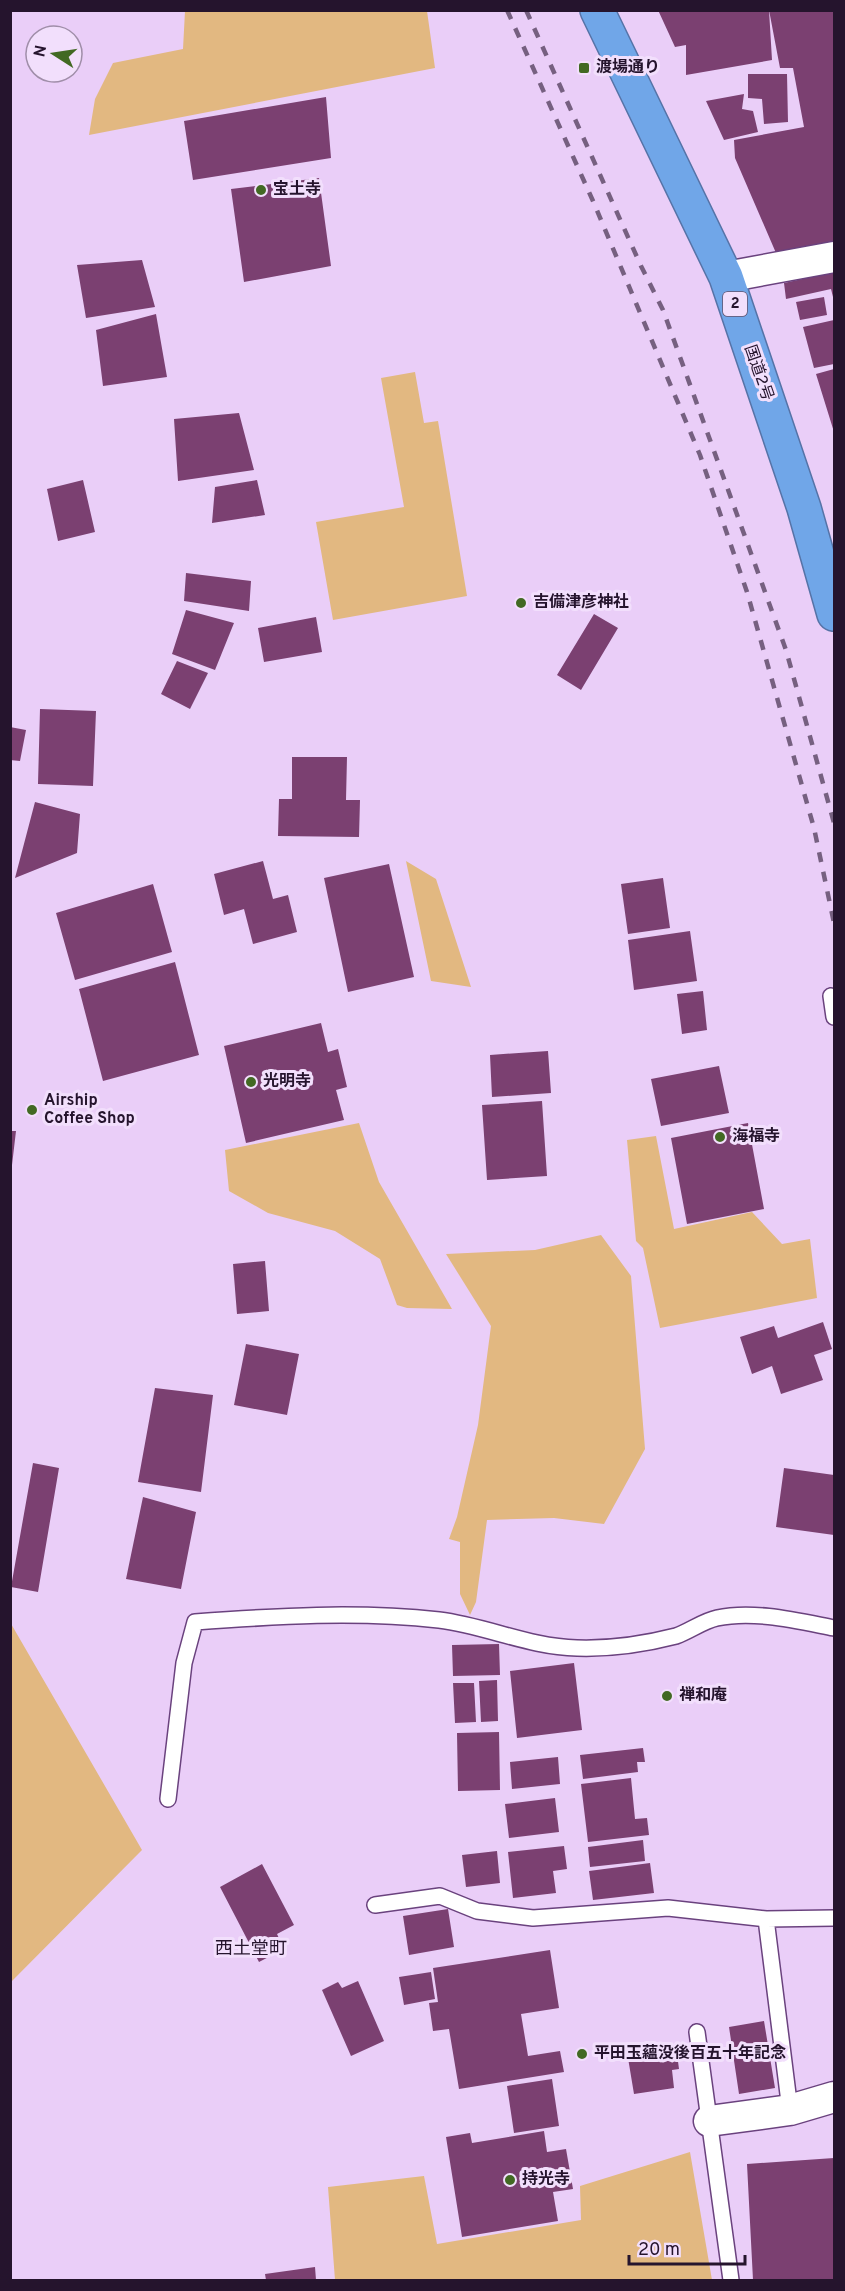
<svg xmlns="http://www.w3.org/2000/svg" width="845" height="2291" viewBox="0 0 845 2291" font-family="Overpass,'Noto Sans JP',sans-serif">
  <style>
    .green { fill: #e2b881 }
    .building { fill: #7b4071 }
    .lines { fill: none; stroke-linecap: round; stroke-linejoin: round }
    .lane-casing { stroke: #6a427e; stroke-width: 18 }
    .street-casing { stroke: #6a427e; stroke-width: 33 }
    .highway-casing { stroke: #5673a7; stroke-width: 36 }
    .lane { stroke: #fff; stroke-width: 15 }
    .street { stroke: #fff; stroke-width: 30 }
    .highway { stroke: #70a6e8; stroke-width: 33 }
    .rail { stroke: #766080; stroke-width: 4.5; stroke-dasharray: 10 10; stroke-linecap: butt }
    .poi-dot { fill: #426923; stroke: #f2dffc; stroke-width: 2 }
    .labels { text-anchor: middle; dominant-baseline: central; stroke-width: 6; stroke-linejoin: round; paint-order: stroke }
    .shield { fill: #f2dffc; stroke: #62516b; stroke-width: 1.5 }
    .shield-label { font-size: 15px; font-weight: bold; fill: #25142d }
    .poi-label { font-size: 16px; font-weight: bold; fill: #25142d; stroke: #f2dffc; text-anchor: start }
    .street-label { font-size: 16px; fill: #25142d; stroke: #f2dffc }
    .neighbourhood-label { font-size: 18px; fill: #25142d; stroke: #f2dffc }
  </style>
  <rect width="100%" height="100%" fill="#eacef8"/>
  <path class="green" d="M 185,11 L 427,11 L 435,68 L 89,135 L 95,99 L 113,63 L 183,49 Z
    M 415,372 L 424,423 L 438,421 L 467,596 L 333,620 L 316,522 L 404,507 L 381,378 Z
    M 406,861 L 436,879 L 471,987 L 431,981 Z
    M 359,1123 L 379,1182 L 452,1309 L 407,1308 L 397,1305 L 380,1259 L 335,1231 L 268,1213 L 229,1191 L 225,1150 Z
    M 656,1136 L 674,1229 L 752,1212 L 782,1244 L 810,1239 L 817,1298 L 660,1328 L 643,1248 L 636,1241 L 627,1140 Z
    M 601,1235 L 631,1276 L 645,1449 L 604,1524 L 554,1518 L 487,1520 L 476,1602 L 470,1615 L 460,1594 L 460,1542 L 449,1539 L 457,1517 L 478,1425 L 491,1326 L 446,1254 L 535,1250 Z
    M 10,1622 L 142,1850 L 11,1982 L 10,1982 Z
    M 690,2152 L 712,2280 L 335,2280 L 328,2187 L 424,2176 L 437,2244 L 581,2220 L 580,2186 Z"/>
  <path class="building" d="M 658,10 L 769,10 L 772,60 L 686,75 L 686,45 L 675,47 Z
    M 769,10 L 834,10 L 834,245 L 776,253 L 735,158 L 734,140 L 804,127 L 793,68 L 780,68 Z
    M 748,74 L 787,74 L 788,122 L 764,124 L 762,99 L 748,98 Z
    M 744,94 L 742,109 L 753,111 L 758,132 L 724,140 L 706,101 Z
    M 326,97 L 331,158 L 193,180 L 184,121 Z
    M 319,178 L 331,266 L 244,282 L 231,189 Z
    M 142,260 L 155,307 L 86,318 L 77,265 Z
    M 834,272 L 834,301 L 831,289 L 786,299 L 784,283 Z
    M 824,297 L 827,315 L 800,320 L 796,302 Z
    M 156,314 L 167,377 L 103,386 L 96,330 Z
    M 834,320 L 834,364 L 814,368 L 803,327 Z
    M 834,369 L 834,432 L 816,374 Z
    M 239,413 L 254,470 L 178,481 L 174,419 Z
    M 83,480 L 95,532 L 58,541 L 47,489 Z
    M 257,480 L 265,515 L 212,523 L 215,487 Z
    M 186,573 L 251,581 L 249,611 L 184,601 Z
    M 186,610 L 234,623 L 215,670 L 172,654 Z
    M 594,614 L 618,628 L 581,690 L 557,675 Z
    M 316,617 L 322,652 L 264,662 L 258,628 Z
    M 177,661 L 208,673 L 190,709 L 161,694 Z
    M 40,709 L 96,711 L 93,786 L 38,784 Z
    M 10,727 L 26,730 L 20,761 L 10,760 Z
    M 292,757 L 347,757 L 346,800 L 360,800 L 359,837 L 278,836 L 279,799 L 292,799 Z
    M 35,802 L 80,814 L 77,853 L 15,878 Z
    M 263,861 L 273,899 L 288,895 L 297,932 L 253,944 L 244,909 L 224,915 L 214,874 Z
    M 389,864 L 414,977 L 348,992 L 324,878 Z
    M 663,878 L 670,928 L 628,934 L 621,884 Z
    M 153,884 L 172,952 L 75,980 L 56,913 Z
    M 690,931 L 697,981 L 634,990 L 628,940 Z
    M 175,962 L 199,1055 L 103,1081 L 79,989 Z
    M 703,991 L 707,1030 L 682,1034 L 677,994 Z
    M 321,1023 L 328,1052 L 338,1049 L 347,1087 L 336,1090 L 344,1120 L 246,1143 L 224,1046 Z
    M 548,1051 L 551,1093 L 492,1097 L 490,1055 Z
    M 719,1066 L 729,1113 L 661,1126 L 651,1079 Z
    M 542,1101 L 547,1176 L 487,1180 L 482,1105 Z
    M 748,1123 L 764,1209 L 687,1224 L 671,1138 Z
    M 10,1131 L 16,1131 L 12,1165 L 10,1165 Z
    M 265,1261 L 269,1311 L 237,1314 L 233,1264 Z
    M 823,1322 L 832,1349 L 814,1355 L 823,1380 L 781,1394 L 772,1366 L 752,1374 L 740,1337 L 774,1326 L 778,1338 Z
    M 246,1344 L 299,1354 L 287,1415 L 234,1405 Z
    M 155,1388 L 213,1395 L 201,1492 L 138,1482 Z
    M 33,1463 L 59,1468 L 38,1592 L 11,1587 Z
    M 784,1468 L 834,1475 L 834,1535 L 776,1527 Z
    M 143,1497 L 196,1512 L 181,1589 L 126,1579 Z
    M 499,1644 L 500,1675 L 453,1676 L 452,1645 Z
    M 574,1663 L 582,1730 L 517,1738 L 510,1671 Z
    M 497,1680 L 498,1721 L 481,1722 L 479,1681 Z
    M 453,1683 L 474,1683 L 476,1722 L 455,1723 Z
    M 499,1732 L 500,1790 L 458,1791 L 457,1733 Z
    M 643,1748 L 645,1762 L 637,1762 L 638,1772 L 583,1779 L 580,1755 Z
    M 558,1757 L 560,1784 L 512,1789 L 510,1762 Z
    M 631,1778 L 635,1819 L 647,1818 L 649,1835 L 588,1842 L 581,1784 Z
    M 555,1798 L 559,1832 L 509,1838 L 505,1804 Z
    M 643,1840 L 645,1861 L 590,1867 L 588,1847 Z
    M 564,1846 L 567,1869 L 553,1871 L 556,1893 L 513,1898 L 508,1852 Z
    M 497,1851 L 500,1883 L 466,1887 L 462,1855 Z
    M 650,1863 L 654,1893 L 593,1900 L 589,1871 Z
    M 262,1864 L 294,1925 L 277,1934 L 284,1949 L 259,1962 L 220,1887 Z
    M 448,1909 L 454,1947 L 409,1955 L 403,1916 Z
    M 550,1950 L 559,2008 L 521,2014 L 528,2056 L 560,2051 L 564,2072 L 459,2089 L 449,2029 L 433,2031 L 429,2003 L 438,2002 L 433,1968 Z
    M 431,1972 L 435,1999 L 404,2005 L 399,1977 Z
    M 358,1981 L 384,2041 L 351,2056 L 322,1990 L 338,1982 L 342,1988 Z
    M 764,2021 L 775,2088 L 739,2094 L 729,2027 Z
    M 669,2046 L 670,2055 L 677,2054 L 679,2069 L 672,2070 L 674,2088 L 634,2094 L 627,2052 Z
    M 552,2079 L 559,2126 L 514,2133 L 507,2086 Z
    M 544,2131 L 547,2152 L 566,2149 L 573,2189 L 553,2192 L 558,2221 L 462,2237 L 446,2137 L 470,2133 L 472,2143 Z
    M 834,2158 L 834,2280 L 753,2280 L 747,2164 Z
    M 315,2267 L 316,2280 L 266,2280 L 265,2274 Z"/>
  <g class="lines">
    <defs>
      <path id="lane" d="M 831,996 L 834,1017
        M 168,1799 L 184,1663 L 195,1622 C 278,1616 356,1611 439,1620 C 487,1626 529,1647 577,1648 C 609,1649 645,1644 676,1636 C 690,1631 703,1621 717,1618 C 754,1610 798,1621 834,1628
        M 375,1905 L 440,1896 L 477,1911 L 533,1918 L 668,1908 L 766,1919 L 834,1918
        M 766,1919 L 790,2110
        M 697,2032 L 731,2280"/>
      <path id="street" d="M 726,277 L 834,257
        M 709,2121 L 790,2110 L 834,2097"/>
      <path id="highway" d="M 597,10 L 726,277 L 804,508 L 834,614"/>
    </defs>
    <use href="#lane" class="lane-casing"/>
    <use href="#street" class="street-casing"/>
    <use href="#highway" class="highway-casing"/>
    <use href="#lane" class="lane"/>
    <use href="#street" class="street"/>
    <use href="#highway" class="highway"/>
    <path class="rail" d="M 507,10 L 593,201 L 700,455 L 747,592 L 814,828 L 834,923
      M 526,10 L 641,266 L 663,310 L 786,650 L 834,823"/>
  </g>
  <g class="poi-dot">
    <rect x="578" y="62" width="12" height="12" rx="3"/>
    <circle cx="261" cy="190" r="6"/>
    <circle cx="521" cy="603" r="6"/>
    <circle cx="251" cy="1082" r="6"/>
    <circle cx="32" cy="1110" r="6"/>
    <circle cx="720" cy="1137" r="6"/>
    <circle cx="667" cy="1696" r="6"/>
    <circle cx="582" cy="2054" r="6"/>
    <circle cx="510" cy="2180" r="6"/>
  </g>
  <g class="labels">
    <rect class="shield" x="723" y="292" width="24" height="24" rx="4.5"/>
    <g class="shield-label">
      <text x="735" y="304">2</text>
    </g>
    <g class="poi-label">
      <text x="596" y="68">渡場通り</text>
      <text x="273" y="190">宝土寺</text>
      <text x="533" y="603">吉備津彦神社</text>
      <text x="263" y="1082">光明寺</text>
      <text x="44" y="1101">Airship<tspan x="44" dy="18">Coffee Shop</tspan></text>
      <text x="732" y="1137">海福寺</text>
      <text x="679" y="1696">禅和庵</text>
      <text x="594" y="2054">平田玉蘊没後百五十年記念</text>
      <text x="522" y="2180">持光寺</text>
    </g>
    <g class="street-label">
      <text transform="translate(758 373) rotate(71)">国道2号</text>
    </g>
    <g class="neighbourhood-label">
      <text x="251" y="1949">西土堂町</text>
    </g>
  </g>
  <rect width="845" height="2291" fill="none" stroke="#25142d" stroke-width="24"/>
  <g transform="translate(54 54) rotate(282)"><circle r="28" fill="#f2dffc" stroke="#a08ea9" stroke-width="1.5"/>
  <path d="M0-4.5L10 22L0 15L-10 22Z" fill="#426923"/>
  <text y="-9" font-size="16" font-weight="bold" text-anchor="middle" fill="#25142d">N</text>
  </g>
  <path d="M629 2255v9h116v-9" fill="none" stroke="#25142d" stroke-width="3"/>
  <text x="638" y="2255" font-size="18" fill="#25142d" stroke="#f2dffc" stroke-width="4.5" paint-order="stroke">20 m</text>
</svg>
